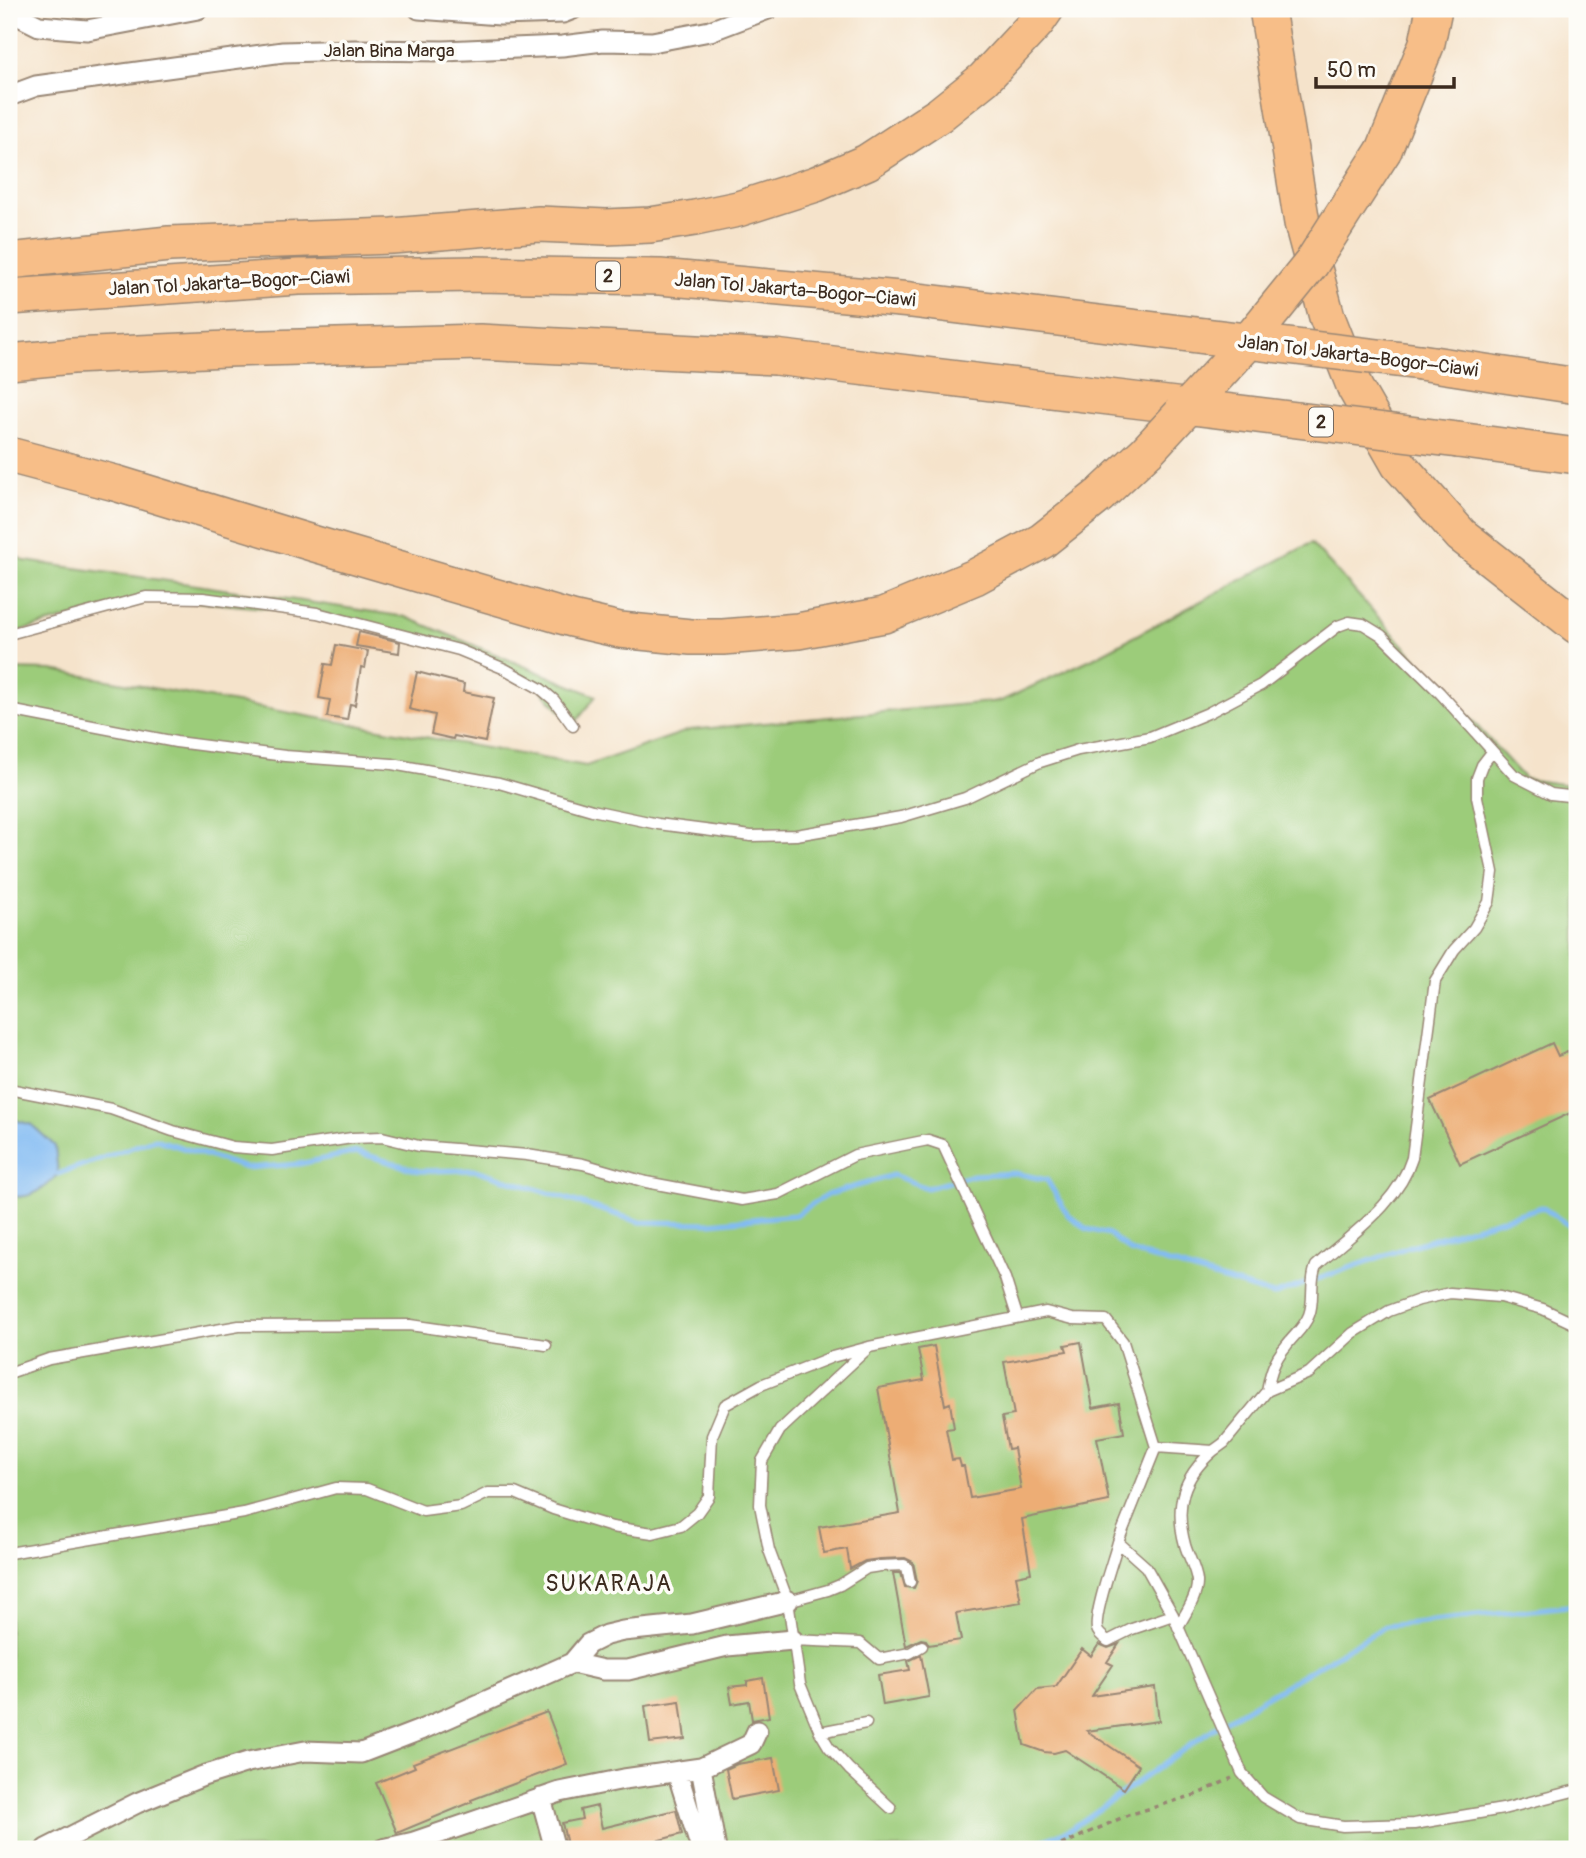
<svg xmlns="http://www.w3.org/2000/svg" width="1586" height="1858" viewBox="0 0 1586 1858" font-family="Pangolin,sans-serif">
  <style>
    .green { fill: #9ccc7a; stroke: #6c7b4c; stroke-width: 2 }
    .water { fill: #82bbf3; stroke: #5e7288; stroke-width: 2 }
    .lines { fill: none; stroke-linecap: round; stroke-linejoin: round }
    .stream { stroke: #82bbf3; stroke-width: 5 }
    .building { fill: #edad74 }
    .service-casing { stroke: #988674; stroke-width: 13 }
    .minor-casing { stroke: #988674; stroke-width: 23 }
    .motorway-casing { stroke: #988674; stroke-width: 38 }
    .path { stroke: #988674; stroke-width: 3.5; stroke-dasharray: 5 5; stroke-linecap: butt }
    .service { stroke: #fff; stroke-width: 10 }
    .minor { stroke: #fff; stroke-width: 19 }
    .motorway { stroke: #f7be88; stroke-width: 35 }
    .motorway-bridge-casing { stroke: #988674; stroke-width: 38; stroke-linecap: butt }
    .motorway-bridge { stroke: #f7be88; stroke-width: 35 }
    .labels { text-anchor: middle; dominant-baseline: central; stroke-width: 7; stroke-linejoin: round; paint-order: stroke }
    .shield { fill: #fdfcf7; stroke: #75695f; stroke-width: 2 }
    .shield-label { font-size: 18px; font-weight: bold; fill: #3b2a1e }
    .street-label { font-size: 19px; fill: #3b2a1e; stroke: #fdfcf7 }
    .quarter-label { font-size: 23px; letter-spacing: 2px; fill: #3b2a1e; stroke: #fdfcf7 }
  </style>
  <rect width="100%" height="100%" fill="#fdfcf7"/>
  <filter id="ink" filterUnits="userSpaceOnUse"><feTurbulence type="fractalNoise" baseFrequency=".0143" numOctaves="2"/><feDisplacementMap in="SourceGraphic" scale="14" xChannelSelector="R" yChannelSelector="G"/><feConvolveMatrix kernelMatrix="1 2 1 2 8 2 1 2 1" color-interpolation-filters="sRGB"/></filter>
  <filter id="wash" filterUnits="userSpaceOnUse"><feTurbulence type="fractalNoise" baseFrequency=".00686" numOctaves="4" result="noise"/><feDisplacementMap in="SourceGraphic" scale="28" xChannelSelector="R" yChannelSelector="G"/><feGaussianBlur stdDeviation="1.57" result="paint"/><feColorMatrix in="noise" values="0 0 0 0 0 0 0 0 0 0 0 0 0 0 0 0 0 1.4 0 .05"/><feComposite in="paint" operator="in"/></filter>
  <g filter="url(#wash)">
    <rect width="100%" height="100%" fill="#f5e3cb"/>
    <path class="green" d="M 1311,543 L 1525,779 L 1577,786 L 1577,1849 L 9,1849 L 9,669 L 52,670 L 586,766 L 690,730 L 1001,701 L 1093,658 Z
      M 9,552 L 25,561 L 197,585 L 406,617 L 596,696 L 573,726 L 541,689 L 459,650 L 317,613 L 146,597 L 9,634 Z"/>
    <path class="water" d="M 9,1118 L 32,1125 L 55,1146 L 58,1174 C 45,1189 30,1200 9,1196 Z"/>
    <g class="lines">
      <path class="stream" d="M 58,1174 L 155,1139 L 246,1168 L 299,1164 L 357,1152 L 419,1171 L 476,1170 L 640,1222 L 710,1223 L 795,1215 L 827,1195 L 893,1175 L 927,1188 L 974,1175 L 1015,1173 L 1047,1180 L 1068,1215 L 1087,1229 L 1109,1234 L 1130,1251 L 1273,1295 L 1411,1246 L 1542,1207 L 1577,1231
        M 1023,1849 L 1071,1829 L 1223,1722 L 1386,1626 L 1577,1605"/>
    </g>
    <g id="blocks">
      <path class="building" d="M 359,632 L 400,642 L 399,653 L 356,646 Z
        M 336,645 L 368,651 L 365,668 L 361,667 L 355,705 L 350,704 L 347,720 L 327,717 L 330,700 L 319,698 L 325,664 L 332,665 Z
        M 417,672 L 464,684 L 463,692 L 494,698 L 485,742 L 454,736 L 453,739 L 431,734 L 435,715 L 409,709 Z
        M 1552,1043 L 1558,1056 L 1577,1048 L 1577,1110 L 1460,1164 L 1430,1100 Z
        M 1081,1342 L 1093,1408 L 1119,1403 L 1124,1433 L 1097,1438 L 1109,1501 L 1022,1519 L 1031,1573 L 1016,1576 L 1021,1602 L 956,1613 L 961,1640 L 929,1645 L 926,1640 L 921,1639 L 906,1646 L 893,1573 L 901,1573 L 905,1587 L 914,1588 L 917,1581 L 913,1562 L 905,1558 L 880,1559 L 865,1561 L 850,1569 L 847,1549 L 824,1553 L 819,1527 L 900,1513 L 878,1388 L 924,1380 L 918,1349 L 934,1346 L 945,1405 L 950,1403 L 954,1428 L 946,1429 L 952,1460 L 959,1459 L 961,1466 L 964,1466 L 970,1498 L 1021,1489 L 1014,1448 L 1008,1449 L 1002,1417 L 1014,1415 L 1004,1362 L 1067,1351 L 1065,1345 Z
        M 1099,1644 L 1108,1648 L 1119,1644 L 1107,1662 L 1113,1665 L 1092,1696 L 1155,1687 L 1159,1721 L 1087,1731 L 1139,1766 L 1124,1789 L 1065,1750 L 1054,1753 L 1044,1752 L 1024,1745 L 1018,1710 L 1037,1689 L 1056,1687 L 1082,1649 L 1091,1656 Z
        M 921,1655 L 929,1697 L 883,1705 L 878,1675 L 910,1670 L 908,1661 Z
        M 763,1678 L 769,1717 L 752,1720 L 749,1701 L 732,1704 L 729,1687 L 747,1685 L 747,1681 Z
        M 680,1701 L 685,1739 L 650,1743 L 645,1706 Z
        M 547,1712 L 567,1764 L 471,1800 L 472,1802 L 397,1833 L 376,1783 L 415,1767 L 413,1763 Z
        M 773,1758 L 779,1790 L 732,1799 L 726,1769 L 737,1764 Z
        M 597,1806 L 602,1828 L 676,1810 L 682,1834 L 626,1849 L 568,1849 L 562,1823 L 582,1819 L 580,1810 Z"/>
    </g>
  </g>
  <g filter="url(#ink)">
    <use href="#blocks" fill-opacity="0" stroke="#988674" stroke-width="2"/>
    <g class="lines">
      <defs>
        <path id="service" d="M 9,634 L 146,597 L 203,598 L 317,613 L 459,650 L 505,669 L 541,689 L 554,700 L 573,726
          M 9,710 L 176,742 L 285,756 L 392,764 L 499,783 L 592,810 L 658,824 L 751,836 L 796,835 L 901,817 L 965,798 L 1040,762 L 1078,750 L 1150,737 L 1208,713 L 1261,685 L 1338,626 L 1349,622 L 1363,624 L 1381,635 L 1440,693 L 1514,775 L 1551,794 L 1577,797
          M 9,1089 L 111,1109 L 173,1131 L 233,1147 L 272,1150 L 352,1138 L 382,1137 L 419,1146 L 527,1155 L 583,1164 L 646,1182 L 742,1200 L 778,1194 L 855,1155 L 928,1140 L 943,1145 L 1005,1278 L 1017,1316
          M 1577,1325 L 1543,1309 L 1500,1297 L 1450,1293 L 1419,1300 L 1389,1311 L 1353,1333 L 1309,1373 L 1267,1391 L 1224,1443 L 1213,1451 L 1156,1447 L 1118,1542 L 1146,1567 L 1173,1615 L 1242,1773 L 1263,1797 L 1300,1819 L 1343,1826 L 1414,1824 L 1503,1809 L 1577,1790
          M 866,1350 L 780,1430 L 762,1461 L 760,1505 L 769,1550 L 788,1601 L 800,1684 L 820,1732 L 829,1747 L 849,1769 L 891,1808
          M 9,1373 L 49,1359 L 239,1326 L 410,1325 L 546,1345
          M 1267,1391 C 1270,1373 1274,1360 1286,1346 C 1294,1335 1304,1328 1309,1315 C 1315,1300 1309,1282 1316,1266 C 1351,1234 1398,1204 1412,1158 L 1435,981 L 1454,950 L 1474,928 L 1489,902 L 1493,872 L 1477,797 L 1477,778 L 1482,765 L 1492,752
          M 1118,1542 C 1113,1561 1094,1612 1097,1629 C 1098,1634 1104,1638 1108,1641 L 1132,1629 L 1173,1615
          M 9,1553 L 244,1513 L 336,1488 L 367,1489 L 423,1511 L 461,1506 L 488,1493 L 515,1493 L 553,1509 L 612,1527 L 653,1533 L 681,1526 L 697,1513 L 709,1496 L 712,1436 L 725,1405 L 761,1385 L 832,1357 L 869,1347 L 1046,1312 L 1073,1319 L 1106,1320 L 1123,1342 L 1156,1447
          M 788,1601 L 828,1590 L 840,1585 L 867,1568 L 880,1566 L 904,1565 L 907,1567 L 910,1582
          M 1178,1627 C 1185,1614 1198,1596 1197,1581 C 1196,1569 1188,1556 1185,1545 C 1174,1505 1183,1477 1213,1451
          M 793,1640 L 860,1643 L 879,1659 L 910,1653 L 922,1646
          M 820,1732 L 866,1723"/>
        <path id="minor" d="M 419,9 L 500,15 L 563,13 L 573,9
          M 9,11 L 39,26 L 87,30 L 198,9
          M 9,96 L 36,86 L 283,52 L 355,50 L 444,51 L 562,46 L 603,41 L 652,42 L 710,31 L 768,9
          M 572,1663 L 588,1644 L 606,1635 L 623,1631 L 692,1624 L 788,1601
          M 701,1768 L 716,1849
          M 677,1772 L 701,1849
          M 541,1798 L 555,1849
          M 46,1849 L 137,1803 L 203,1776 L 248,1762 L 305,1751 L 361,1753 L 423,1729 L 572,1663 L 603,1670 L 628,1670 L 727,1646 L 793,1640
          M 383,1849 L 414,1842 L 560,1792 L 624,1779 L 701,1768 L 751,1744 L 757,1731"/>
        <path id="motorway" d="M 1267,9 L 1302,223 L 1327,317 L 1355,388 L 1399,465 L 1461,535 L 1577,626
          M 1384,150 L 1427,43 L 1434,9
          M 9,261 L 169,244 L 392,236 L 539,224 L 606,227 L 650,225 L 695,218 L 738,209 L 816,184 L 867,162 L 939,115 L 984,79 L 1037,22 L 1046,9
          M 9,297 L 298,277 L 476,274 L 660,277 L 911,300 L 1205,336
          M 9,362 L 72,356 L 227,349 L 480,342 L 775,357 L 1184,406
          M 1420,362 L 1577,386
          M 1458,440 L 1577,456
          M 9,455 L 115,483 L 315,544 L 572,619 L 620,630 L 691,637 L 723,637 L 798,631 L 884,615 L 975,577 L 1042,541 L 1100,495"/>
      </defs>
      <use href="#service" class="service-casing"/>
      <use href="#minor" class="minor-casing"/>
      <use href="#motorway" class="motorway-casing"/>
      <path class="path" d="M 1052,1849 L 1128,1815 L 1198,1794 L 1232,1778"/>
      <use href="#service" class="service"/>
      <use href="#minor" class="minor"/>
      <use href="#motorway" class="motorway"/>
      <defs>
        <path id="motorway-bridge" d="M 1205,336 L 1420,362
          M 1184,406 L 1458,440
          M 1100,495 L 1147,451 L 1247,343 L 1311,264 L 1384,150"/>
      </defs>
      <use href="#motorway-bridge" class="motorway-bridge-casing"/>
      <use href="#motorway-bridge" class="motorway-bridge"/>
    </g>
  </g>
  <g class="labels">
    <g class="shield">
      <rect x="596" y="261.5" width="24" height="29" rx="5"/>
      <rect x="1309" y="407.5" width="24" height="29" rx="5"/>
    </g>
    <g class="shield-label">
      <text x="608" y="276">2</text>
      <text x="1321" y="422">2</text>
    </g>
    <g class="street-label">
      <text x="389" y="51">Jalan Bina Marga</text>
      <text transform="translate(229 283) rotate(-3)">Jalan Tol Jakarta–Bogor–Ciawi</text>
      <text transform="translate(795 290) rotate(5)">Jalan Tol Jakarta–Bogor–Ciawi</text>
      <text transform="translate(1358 356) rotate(7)">Jalan Tol Jakarta–Bogor–Ciawi</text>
    </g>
    <g class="quarter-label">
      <text x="609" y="1583">SUKARAJA</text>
    </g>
  </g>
  <rect width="1586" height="1858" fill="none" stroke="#fdfcf7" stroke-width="35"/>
  <path d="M1316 77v10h138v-10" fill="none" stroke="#3b2a1e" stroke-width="3.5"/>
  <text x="1327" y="77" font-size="21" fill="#3b2a1e" stroke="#fdfcf7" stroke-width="5" paint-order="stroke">50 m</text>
</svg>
